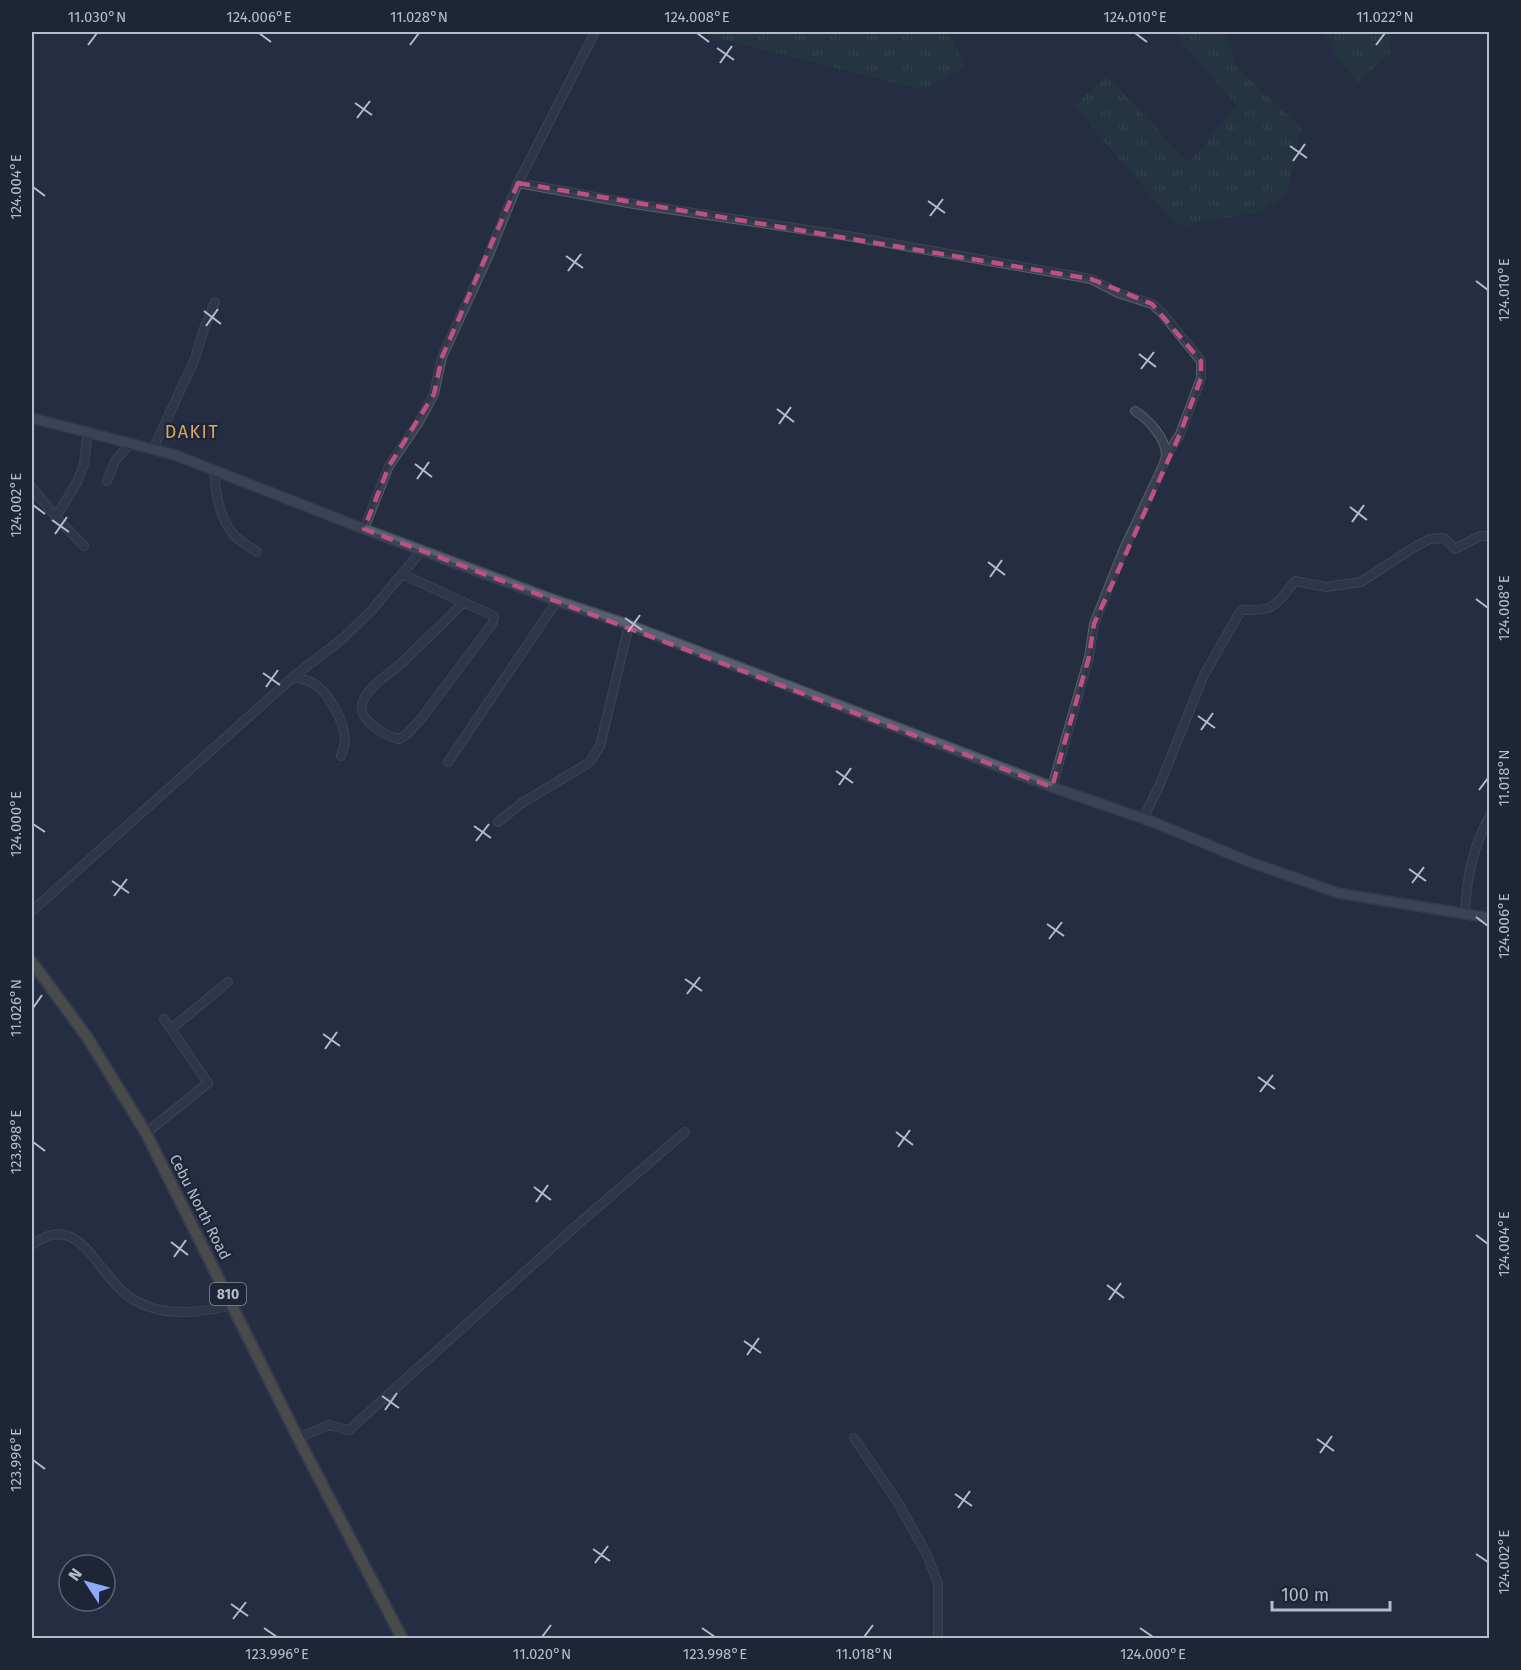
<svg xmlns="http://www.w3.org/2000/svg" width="1521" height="1670" viewBox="0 0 1521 1670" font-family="'Fira Sans',sans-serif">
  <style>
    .grass { fill: url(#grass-tufts) }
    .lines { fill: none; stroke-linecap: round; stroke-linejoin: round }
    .minor-casing { stroke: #575e6e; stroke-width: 10 }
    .major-casing { stroke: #43495a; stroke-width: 12 }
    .highway-casing { stroke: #444b5b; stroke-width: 14 }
    .minor { stroke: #3a4051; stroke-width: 8 }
    .major { stroke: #585f71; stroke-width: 9 }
    .highway { stroke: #776f56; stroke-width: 10 }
    .marked { fill: none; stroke: #be5182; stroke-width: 4.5; stroke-dasharray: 12 8; stroke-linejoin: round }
    .ticks { fill: none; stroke: #b6bccb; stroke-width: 2 }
    .labels { text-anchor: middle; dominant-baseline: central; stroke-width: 4.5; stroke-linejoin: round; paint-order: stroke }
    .shield { fill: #1e2536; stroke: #888f9e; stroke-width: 1.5 }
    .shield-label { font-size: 14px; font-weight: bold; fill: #b6bccb }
    .street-label { font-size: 15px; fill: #b6bccb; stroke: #1e2536 }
    .quarter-label { font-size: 18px; letter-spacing: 1.5px; fill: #d8a665; stroke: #1e2536 }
    .neatline { fill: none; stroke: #b6bccb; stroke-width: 2 }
    .ticks-label { font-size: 15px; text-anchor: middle; fill: #b6bccb }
  </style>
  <defs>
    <pattern id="grass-tufts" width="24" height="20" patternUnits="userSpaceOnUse" patternTransform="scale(1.5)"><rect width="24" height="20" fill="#273c42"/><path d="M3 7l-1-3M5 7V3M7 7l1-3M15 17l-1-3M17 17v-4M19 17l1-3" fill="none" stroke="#44565c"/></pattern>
  </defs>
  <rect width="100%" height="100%" fill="#252e41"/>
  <path class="grass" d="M 694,32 L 949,32 L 964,67 L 923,90 Z
    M 1173,32 L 1220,32 L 1226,37 L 1236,66 L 1301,128 L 1287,194 L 1260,212 L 1184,226 L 1171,219 L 1074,106 L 1107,76 L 1189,163 L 1236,105 Z
    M 1321,32 L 1390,32 L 1391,52 L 1358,82 L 1338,60 L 1330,40 Z"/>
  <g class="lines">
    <defs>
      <path id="minor" d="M 518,183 L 634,204 L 848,236 L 1091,279 L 1118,293 L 1152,304 L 1162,313 L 1201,361 L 1201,378 L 1180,434 L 1167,455
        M 153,449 L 194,361 L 204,329 L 215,302
        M 214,469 C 215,491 219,517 233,534 C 239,541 249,546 257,552
        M 107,481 L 115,461 L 130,443
        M 32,488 L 56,517
        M 364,529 L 389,466 L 419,422 L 434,394 L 442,357 L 488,257 L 518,183 L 595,32
        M 84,546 L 56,517 L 77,482 L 84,464 L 88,431
        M 402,574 L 463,602
        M 463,602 L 492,615 L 494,617 L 492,624 L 421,719 L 406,735 L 399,739 C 385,736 358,720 362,704 C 367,686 391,673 404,661 C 423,641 445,623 463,602 Z
        M 293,677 C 299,678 306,680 311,682 C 328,690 346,724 345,742 C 344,747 342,752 341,756
        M 448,762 L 557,601
        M 1052,787 L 1089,657 L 1094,624 L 1123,551 L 1162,468 C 1164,463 1166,458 1166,454 C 1165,437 1148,419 1135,411
        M 1143,819 L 1160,784 L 1204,675 L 1241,610 C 1274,611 1275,607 1295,581 L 1326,587 L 1361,582 L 1413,548 L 1430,539 L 1444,538 L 1455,549 L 1480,536 L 1490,536
        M 498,822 L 522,803 L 590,762 L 600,746 L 629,625
        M 32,911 L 293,677 L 342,639 L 372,610 L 422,550
        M 1465,914 C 1466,880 1473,846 1490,816
        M 171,1029 L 228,982
        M 146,1133 L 208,1083 L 164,1019
        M 32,1245 C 80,1208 97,1276 131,1298 C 162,1318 199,1313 233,1305
        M 298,1438 L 329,1425 L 349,1430 L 576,1226 L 685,1132
        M 854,1438 L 897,1501 L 926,1553 L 938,1583 L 938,1638"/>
      <path id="major" d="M 32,418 L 175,455 L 364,529 L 557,601 L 629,625 L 1052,787 L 1153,822 L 1250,862 L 1338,893 L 1490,918"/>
      <path id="highway" d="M 32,962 L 87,1037 L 146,1133 L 298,1438 L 402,1638"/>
    </defs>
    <use href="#minor" class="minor-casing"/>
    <use href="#major" class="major-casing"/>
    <use href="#highway" class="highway-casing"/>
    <use href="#minor" class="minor"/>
    <use href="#major" class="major"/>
    <use href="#highway" class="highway"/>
  </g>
  <path d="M0 0H1521V1670H0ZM 518,183 L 1091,279 L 1152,304 L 1201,361 L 1201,378 L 1180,434 L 1094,624 L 1089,657 L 1052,787 L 364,529 L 389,466 L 434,394 L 442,357 Z" fill="#252e41" fill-opacity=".55" fill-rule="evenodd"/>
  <path class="marked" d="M 518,183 L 1091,279 L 1152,304 L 1201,361 L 1201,378 L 1180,434 L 1094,624 L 1089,657 L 1052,787 L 364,529 L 389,466 L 434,394 L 442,357 Z"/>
  <path class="ticks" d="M 259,33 L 271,42M 697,33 L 709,42M 1135,33 L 1147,42M 88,45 L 97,33M 410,45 L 419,33M 1376,45 L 1385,33M 717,48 L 734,60M 720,63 L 732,46M 355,103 L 372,115M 357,118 L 370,101M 1290,146 L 1307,158M 1293,161 L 1305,144M 33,187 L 45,196M 928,201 L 945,213M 930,216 L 943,199M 566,256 L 583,268M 568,271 L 581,254M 1476,281 L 1488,290M 204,311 L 221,324M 206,326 L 218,309M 1139,354 L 1156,367M 1141,369 L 1154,352M 777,409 L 794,422M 779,424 L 791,407M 415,464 L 432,477M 417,479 L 429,462M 33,505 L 45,514M 1350,507 L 1367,520M 52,520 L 69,532M 1352,522 L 1364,505M 55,534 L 67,517M 988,562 L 1005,575M 990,577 L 1002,560M 1476,599 L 1488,608M 625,618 L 642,630M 628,632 L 640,615M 263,673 L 280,685M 266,687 L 278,670M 1198,716 L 1215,728M 1201,730 L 1213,713M 836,771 L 853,783M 839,785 L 851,768M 1479,790 L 1488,778M 33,824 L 45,832M 474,826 L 491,838M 476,841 L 489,824M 1409,869 L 1426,881M 112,881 L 129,893M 1412,883 L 1424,867M 114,896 L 127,879M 1476,917 L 1488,926M 1047,924 L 1064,936M 1049,939 L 1062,922M 685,979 L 702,991M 687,994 L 700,977M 33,1008 L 42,995M 323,1034 L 340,1046M 325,1049 L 337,1032M 1258,1077 L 1275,1089M 1260,1092 L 1273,1075M 896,1132 L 913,1145M 33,1142 L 45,1151M 898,1147 L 910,1130M 534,1187 L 551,1200M 536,1202 L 548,1185M 1476,1235 L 1488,1244M 171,1242 L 188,1255M 174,1257 L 186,1240M 1107,1285 L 1124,1298M 1109,1300 L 1121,1283M 744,1341 L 761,1353M 747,1355 L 759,1338M 382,1396 L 399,1408M 385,1410 L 397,1393M 1317,1439 L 1334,1451M 1320,1453 L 1332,1436M 33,1460 L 45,1469M 955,1494 L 972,1506M 958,1508 L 970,1491M 593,1549 L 610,1561M 1476,1554 L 1488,1562M 595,1563 L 608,1546M 231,1604 L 248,1616M 233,1619 L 246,1602M 264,1628 L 277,1637M 702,1628 L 715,1637M 1140,1628 L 1153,1637M 542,1637 L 551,1625M 864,1637 L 873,1625"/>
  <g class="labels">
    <rect class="shield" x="210" y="1283" width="36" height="22" rx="4.5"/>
    <g class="shield-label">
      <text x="228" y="1294">810</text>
    </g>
    <g class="street-label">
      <text transform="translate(200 1207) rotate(63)">Cebu North Road</text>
    </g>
    <g class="quarter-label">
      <text x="192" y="432">DAKIT</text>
    </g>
  </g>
  <rect width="1521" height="1670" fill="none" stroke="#1e2536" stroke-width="66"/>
  <g transform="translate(87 1583) rotate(306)"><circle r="28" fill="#1e2536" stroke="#5b6172" stroke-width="1.5"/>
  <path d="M0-4.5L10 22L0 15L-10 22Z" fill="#8da9fa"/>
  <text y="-9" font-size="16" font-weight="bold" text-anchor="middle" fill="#b6bccb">N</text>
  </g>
  <path d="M1272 1601v9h118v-9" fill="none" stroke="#b6bccb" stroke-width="3"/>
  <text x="1281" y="1601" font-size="18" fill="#b6bccb" stroke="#1e2536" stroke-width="4.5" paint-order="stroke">100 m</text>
  <rect x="33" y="33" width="1455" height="1604" class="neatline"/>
  <g class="ticks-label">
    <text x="97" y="22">11.030°N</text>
    <text x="259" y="22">124.006°E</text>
    <text x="419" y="22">11.028°N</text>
    <text x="697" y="22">124.008°E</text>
    <text x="1135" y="22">124.010°E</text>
    <text x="1385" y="22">11.022°N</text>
    <text transform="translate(16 187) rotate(-90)" y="5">124.004°E</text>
    <text transform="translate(1504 290) rotate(-90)" y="5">124.010°E</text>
    <text transform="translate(16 505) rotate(-90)" y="5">124.002°E</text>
    <text transform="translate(1504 608) rotate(-90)" y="5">124.008°E</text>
    <text transform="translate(1504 778) rotate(-90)" y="5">11.018°N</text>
    <text transform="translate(16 824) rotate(-90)" y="5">124.000°E</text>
    <text transform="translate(1504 926) rotate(-90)" y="5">124.006°E</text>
    <text transform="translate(16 1008) rotate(-90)" y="5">11.026°N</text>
    <text transform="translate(16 1142) rotate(-90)" y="5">123.998°E</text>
    <text transform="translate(1504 1244) rotate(-90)" y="5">124.004°E</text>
    <text transform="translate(16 1460) rotate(-90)" y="5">123.996°E</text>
    <text transform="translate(1504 1562) rotate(-90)" y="5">124.002°E</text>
    <text x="277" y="1659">123.996°E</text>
    <text x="542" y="1659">11.020°N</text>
    <text x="715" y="1659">123.998°E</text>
    <text x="864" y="1659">11.018°N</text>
    <text x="1153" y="1659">124.000°E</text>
  </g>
</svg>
